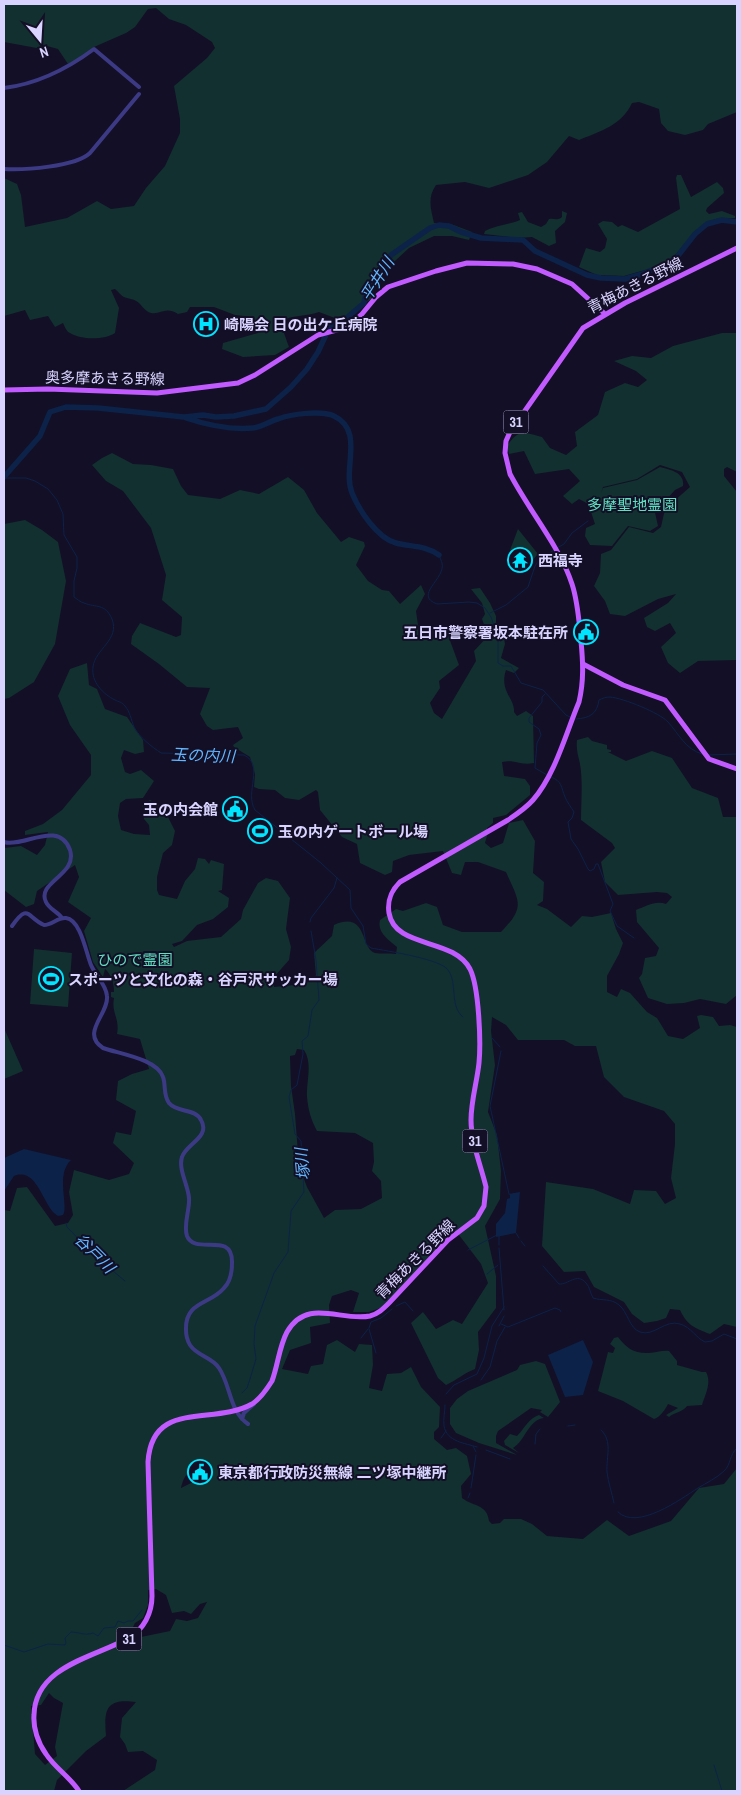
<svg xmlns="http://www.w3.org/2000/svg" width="741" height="1795" viewBox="0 0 741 1795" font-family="'Archivo Narrow','Noto Sans JP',sans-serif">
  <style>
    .green { fill: #12302f; fill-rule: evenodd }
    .water { fill: #0c2248 }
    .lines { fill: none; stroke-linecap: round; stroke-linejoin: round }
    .stream { stroke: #0c2248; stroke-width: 1 }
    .river { stroke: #0c2248; stroke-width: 5.5 }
    .minor { stroke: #3d3a85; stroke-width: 4 }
    .major { stroke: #c25bff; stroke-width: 5 }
    .labels { text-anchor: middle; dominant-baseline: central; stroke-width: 4; stroke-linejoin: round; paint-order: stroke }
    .shield { fill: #130f26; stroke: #9e99be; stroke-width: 1 }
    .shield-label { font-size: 14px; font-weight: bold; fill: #d9d4ff }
    .street-label { font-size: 15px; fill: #d9d4ff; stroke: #130f26 }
    .poi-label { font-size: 15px; font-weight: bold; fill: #d9d4ff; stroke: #130f26; text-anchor: start }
    .park-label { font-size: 15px; fill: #5fe0c0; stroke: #130f26 }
    .water-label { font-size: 16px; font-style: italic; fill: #62b6ff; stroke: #130f26 }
  </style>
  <rect width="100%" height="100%" fill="#130f26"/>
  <path class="green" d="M 4,4 L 737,4 L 737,112 L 708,124 L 703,130 L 685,135 L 668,131 L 661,123 L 659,109 L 639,102 L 632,103 C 622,125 601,131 579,140 L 569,136 L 547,162 L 528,175 L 489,188 L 465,182 L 436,185 C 427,198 431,209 434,223 L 451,224 L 472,232 L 469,240 L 452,236 L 434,236 L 409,248 L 382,273 L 376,283 L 371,299 L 340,320 L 319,312 C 306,317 292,314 280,322 L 289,347 L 275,355 L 243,357 L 222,349 L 223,343 L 258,333 L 254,317 L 235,315 L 214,307 L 190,307 L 187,312 L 178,314 C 165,306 161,315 151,313 C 145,311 143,307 139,303 C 135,299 129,299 124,297 C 121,296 118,291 115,289 L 111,290 L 119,308 L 115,333 C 105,340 81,340 70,333 C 66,331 65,327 63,323 L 55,327 L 48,316 L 30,320 L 25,310 L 4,316 L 4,178 L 17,184 L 21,195 L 25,227 L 67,218 L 97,201 L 111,209 L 134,206 L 146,188 L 165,166 L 180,133 L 180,119 L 174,86 L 207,58 L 215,48 L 212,42 L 186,25 L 169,19 L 156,8 L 148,9 L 135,27 L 126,33 L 94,47 L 86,55 L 68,64 L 58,49 L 47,46 L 42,49 L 4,42 Z
    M 677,175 L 681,175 L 691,197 L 717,182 L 723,188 L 724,193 L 707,208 L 706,211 L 709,214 L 722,211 L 735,216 L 735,218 L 715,219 L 697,230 L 677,253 L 663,265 L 624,276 L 597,275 L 579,267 L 586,248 L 600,252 L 605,248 L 607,239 L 598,224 L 603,221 L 612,222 L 618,227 L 622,225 L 638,232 L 680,209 L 676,178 Z
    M 562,211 L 567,213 L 565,222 L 555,231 L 556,243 L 549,246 L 532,237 L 518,238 L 484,234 L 485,231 C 497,225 508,225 520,220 L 518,213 L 522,212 L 528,222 L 541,227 L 546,224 L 549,219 C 554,218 558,221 562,217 Z
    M 722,333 L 737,333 L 737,472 L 727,467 L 724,469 L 724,476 L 737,492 L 737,660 L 698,661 L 680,673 L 668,663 L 661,647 L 676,633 L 670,623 L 655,631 L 647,627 L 644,618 L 668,603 L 676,594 L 658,599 L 625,616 L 610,614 L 605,601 L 594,586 L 600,573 L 601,554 L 611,550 L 629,527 L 653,533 L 661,527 L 665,509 L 690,487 L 682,472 L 660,465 L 637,479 L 603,487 L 601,493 L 603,488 L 637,480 L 660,467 C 670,470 685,472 683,486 L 675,490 L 665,501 L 654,508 L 658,526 L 650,531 L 628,526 L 612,546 L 590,545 L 585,536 L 586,528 L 595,524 L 591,512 L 595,510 L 597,503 L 594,507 L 579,499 L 572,504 L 563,496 L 580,481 L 569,469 L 535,474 L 524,451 L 509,454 L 507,446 C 519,429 523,432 542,437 L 550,448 L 566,455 L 577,446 L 575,432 L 598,415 L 605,392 L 625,383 L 638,387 L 647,380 L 636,371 L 614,361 L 632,356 L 651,358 L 673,346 Z
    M 112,453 L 133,464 L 151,465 L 173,469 L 181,486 L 188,495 L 220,499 L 240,490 L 259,494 L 288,477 L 304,490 L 317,513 L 341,542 L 349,537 L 364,542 L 365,546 L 356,565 L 368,581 L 382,590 L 389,591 L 400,604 L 421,585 L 425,594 L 416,611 L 418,625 L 429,629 L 440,629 L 448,635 L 459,665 L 439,681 L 440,688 L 430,703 L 434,713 L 442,719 L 476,661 L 474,651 L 488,636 L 482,619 L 485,614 L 482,603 L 471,589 L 480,588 L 490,603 L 496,616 L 496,624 L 503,631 L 505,644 L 501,658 L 519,668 L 514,673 L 506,670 C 499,691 515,698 514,712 L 517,716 L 526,711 L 533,716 L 534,763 C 520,766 516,759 502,762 L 504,776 L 525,779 L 530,786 L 530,795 L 506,815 L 493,818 L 493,823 L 487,828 L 487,836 L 485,843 L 491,848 L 503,843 L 509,823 L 523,820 L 535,841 L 533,873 L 544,882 L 543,901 L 537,905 L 547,909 L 571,927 L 582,916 L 592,917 L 611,913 L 616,929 L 623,943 L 619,954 L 607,976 L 607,992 L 617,997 L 621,989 L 630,993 L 647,1012 L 657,1018 L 668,1036 L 683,1039 L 700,1028 L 697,1016 L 701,1015 L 713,1017 L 719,1026 L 730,1025 L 737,1027 L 737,1327 L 724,1324 L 710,1334 C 694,1328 687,1325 680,1310 L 670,1309 L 666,1318 L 657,1321 L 644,1323 L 632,1314 L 624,1302 L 594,1287 L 585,1271 L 564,1272 L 542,1246 L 546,1182 L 593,1189 L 630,1204 L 634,1190 L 656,1191 L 665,1204 L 676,1198 L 671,1178 L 675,1144 L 675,1124 L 664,1111 L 624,1097 L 604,1077 L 596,1046 L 575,1046 L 564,1040 L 518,1040 L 506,1025 L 492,1017 L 491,1031 L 495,1065 L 488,1112 L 497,1135 L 501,1171 L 500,1199 L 485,1226 L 496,1276 L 496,1308 L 478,1332 L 479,1350 L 475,1369 C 464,1373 457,1380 446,1385 L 438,1378 L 411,1323 L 423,1312 L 436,1329 L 453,1320 L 462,1324 L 488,1283 L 481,1264 L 456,1231 L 383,1307 L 369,1312 L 353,1312 L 359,1293 L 351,1290 L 332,1296 L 329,1305 L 330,1323 L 310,1327 L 311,1343 L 290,1350 L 282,1369 L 308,1374 L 311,1366 L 323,1364 L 327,1345 L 337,1340 L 355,1352 L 359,1344 L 372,1345 L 373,1365 L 369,1388 L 382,1391 L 387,1374 L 401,1373 L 411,1367 L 421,1387 L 440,1407 L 439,1427 L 434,1432 L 434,1439 L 447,1450 L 456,1448 L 467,1456 L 471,1474 L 461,1486 L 462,1498 C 474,1507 487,1504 489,1521 L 492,1524 L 500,1523 L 504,1519 L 521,1519 L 532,1524 L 547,1536 L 583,1539 L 607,1520 L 629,1536 L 671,1521 L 699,1488 L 724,1484 L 737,1468 L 737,1791 L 123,1791 L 155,1770 L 157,1760 L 143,1751 L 128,1752 L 125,1744 L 120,1737 L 122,1718 L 136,1702 C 105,1698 104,1710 106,1736 L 86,1751 L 57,1780 L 54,1791 L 4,1791 L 4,1210 L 10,1211 L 17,1188 L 27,1187 L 55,1226 L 68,1223 L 73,1215 L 69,1192 L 74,1170 L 109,1180 L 129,1174 L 134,1163 L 113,1143 L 116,1132 L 131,1135 L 136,1111 L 116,1100 L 118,1081 L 132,1074 L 149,1069 L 140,1039 L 117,1034 C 120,1018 111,1013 114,998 L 111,997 L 111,992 L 114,992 C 114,983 111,974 105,969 L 103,977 L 93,962 L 84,931 L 91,918 L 68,902 L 79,877 L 75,865 L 37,891 L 34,904 L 26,907 L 4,890 L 4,848 L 21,846 L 37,855 L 45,845 L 48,832 L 25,835 L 25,831 L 43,824 L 62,810 L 91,775 L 91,755 L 70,725 L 58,696 L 70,669 L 87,663 L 89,685 L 97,689 L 105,709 L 127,717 L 143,740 L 144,752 L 135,754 L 124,750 L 121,758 L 125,772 L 130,774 L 141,770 L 154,781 L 143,798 L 126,799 L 120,803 L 118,816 L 121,830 L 134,834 L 150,835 L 149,825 L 144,819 L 144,811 L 142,805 L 150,800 L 163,807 L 175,831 L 172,845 L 163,853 L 157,877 L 157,890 L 159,895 L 177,899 L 185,881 L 195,869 L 198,858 L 205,859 L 209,864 L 211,860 L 224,864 L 222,890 L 218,891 L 229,898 L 228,907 L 213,919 L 197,925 L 182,941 L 172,944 L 174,947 L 187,941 L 221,937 L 241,919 L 243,910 L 258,883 L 266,878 L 278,881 L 290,898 L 286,929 L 291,947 L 289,960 L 274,977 L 274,987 L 294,985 L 305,976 L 312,982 L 316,975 L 314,953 L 332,936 L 334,925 C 368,910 360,949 375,953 C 381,954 389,953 396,954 L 397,947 C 388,939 377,933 380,920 L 396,909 L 403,911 L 426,903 L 437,907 L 443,925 L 462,932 L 501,932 C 526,906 519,902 506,872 L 478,862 L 465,862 L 461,875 L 452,873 L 443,851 L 409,855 L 393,861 L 392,872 L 385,875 L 360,863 L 357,844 L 342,837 L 320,810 L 318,792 L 316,790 L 299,800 L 285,798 L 275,790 L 259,789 L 254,787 L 255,774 L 250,757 L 234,747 L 233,745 L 243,738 L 238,727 L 213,730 L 207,726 L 200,714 L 210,688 L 187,687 L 159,664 L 131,644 L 132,636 L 140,623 L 176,637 L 181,635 L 182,617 L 162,600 L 166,575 L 151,528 L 123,491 L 106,481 L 92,465 L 102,458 ZM 297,1049 L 304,1050 C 313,1064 306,1081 307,1097 C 308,1109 311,1120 317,1131 L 355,1133 L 373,1143 L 374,1162 L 372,1171 L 381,1181 L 382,1198 L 361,1209 L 335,1210 L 324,1218 L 307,1187 L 299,1166 L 295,1114 L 291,1086 L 290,1056 L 295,1055 ZM 205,1466 L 212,1471 L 209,1478 L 196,1478 L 191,1483 L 181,1488 C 185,1472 190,1470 205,1466 ZM 156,1589 L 166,1595 L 172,1613 L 184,1611 L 191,1614 L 200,1604 L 207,1602 L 198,1618 L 187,1621 L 176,1619 L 170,1631 L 141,1637 L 130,1633 L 135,1623 L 143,1618 L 148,1605 L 148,1590 ZM 49,1693 L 54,1698 L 63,1703 L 55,1747 L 57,1756 L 45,1765 L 35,1754 L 31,1706 L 41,1705 Z
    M 25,520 L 42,530 L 58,542 L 66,581 L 55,644 L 34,682 L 9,698 L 4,699 L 4,524 Z
    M 518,529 L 538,554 L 531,562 L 510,550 Z
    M 588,737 L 592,741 L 607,745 L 607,749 L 611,750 L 611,752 L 608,752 L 626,761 L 652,751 L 672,758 L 692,788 L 718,798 L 723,817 L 737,817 L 737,995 L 726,1004 L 700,999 L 684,1003 L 667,1004 L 648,998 L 639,978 L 642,974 L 645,958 L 656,956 L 659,948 L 637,922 L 636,910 C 646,906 656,900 666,904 L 672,897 L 667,893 L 657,892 L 618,895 L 605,882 L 601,862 L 615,848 L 612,843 L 581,820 C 581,802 583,782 580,764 C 578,755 576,749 577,740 Z
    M 34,949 L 72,953 L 68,1007 L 30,1004 Z
    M 4,1028 L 23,1071 L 4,1079 Z
    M 618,1337 C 626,1348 635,1354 649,1353 C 656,1353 662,1350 669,1351 L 677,1361 L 677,1365 L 702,1372 L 706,1372 C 712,1383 705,1395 702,1405 L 687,1406 C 683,1412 675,1412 669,1417 L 666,1415 L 678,1408 L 668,1404 C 666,1409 659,1418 654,1419 L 623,1401 L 598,1391 L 608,1352 L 613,1353 L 615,1348 L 610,1344 L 614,1338 Z
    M 536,1361 L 545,1364 L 560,1402 L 548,1417 L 540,1412 L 542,1410 L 531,1408 L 498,1431 L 496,1436 L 496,1443 L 517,1455 L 479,1443 L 456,1433 L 450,1424 L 450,1408 L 457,1399 L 468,1391 L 517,1370 L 520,1365 Z
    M 539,1415 L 544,1418 C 528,1420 526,1440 513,1448 L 519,1453 L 505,1445 L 504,1441 L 510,1434 L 517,1436 C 524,1429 529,1418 539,1415 Z"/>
  <path class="water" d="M 24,1149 L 71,1160 C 55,1175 69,1206 63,1215 L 58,1216 L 54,1213 C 42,1201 36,1167 14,1176 L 4,1191 L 4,1158 Z
    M 520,1192 L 516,1233 L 496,1237 L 496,1224 L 505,1213 L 507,1199 L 510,1198 L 510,1195 L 508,1194 Z
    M 583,1340 L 593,1362 L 583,1395 L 565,1397 L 548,1355 Z"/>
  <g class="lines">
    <path class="stream" d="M 4,478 L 26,478 L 35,481 L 48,489 L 57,500 L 63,514 L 64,535 L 77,557 L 77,568 L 74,581 L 74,597 C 77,599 80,602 84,603 C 96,608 105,603 112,619 C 120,640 95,649 93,667 C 91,682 103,694 115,700 C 119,702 122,702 125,706 C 130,712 131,719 134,727 C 139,737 152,747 161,753 L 244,755 C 265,765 244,792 255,810 L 321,863 L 350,890 L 351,908 L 363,926 L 366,944 L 371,948 C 387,951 441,959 448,970 C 458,983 449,1006 463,1017
      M 557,548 L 564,544 L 572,533 L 588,521
      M 439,555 C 439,556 442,562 442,563 C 446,579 413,595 437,604 L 469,602 L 477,603 L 485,608 L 491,617 L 498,637 L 498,663 L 503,666 L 511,666 L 521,683 L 543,690 L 566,715 L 572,718
      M 490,613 L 506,605 L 528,587 L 535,566 L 539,560 L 554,550
      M 545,694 L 542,697 L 542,702 L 529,718 L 529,722 L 539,729 L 541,735 L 537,743 L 535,768 L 547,775
      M 576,719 C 590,718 597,714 599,700 C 603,698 606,697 610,697 C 623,698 660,713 668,722 C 679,734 685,749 702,754
      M 708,755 L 737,754
      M 551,777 C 562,781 561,787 565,797 C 567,802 571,807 574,812 L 572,818 L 568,822 L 571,839 L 578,849 L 588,869 L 590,871 L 594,869 L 596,864 L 598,864 L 613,904 L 610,911 L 617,926 L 634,938
      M 310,922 L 311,918 L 334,888 L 337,878
      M 492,1038 L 500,1047
      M 501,1051 L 490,1106 L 509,1194
      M 66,1223 L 67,1227 L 94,1255 L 125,1281
      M 516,1233 L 519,1238
      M 521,1241 L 525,1246
      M 499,1245 L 499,1236
      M 499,1248 L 504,1310
      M 468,1250 L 497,1235
      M 543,1266 L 559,1284 C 568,1285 577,1272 586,1283 C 590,1287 590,1293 593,1298 C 602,1301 611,1298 619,1305 C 628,1312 629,1328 640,1332 C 654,1337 665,1319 680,1324 C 691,1327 696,1338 705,1342 L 712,1341 L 724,1334 L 737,1339
      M 487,1274 L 498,1265
      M 396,1306 L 405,1302 L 413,1311
      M 501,1324 L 508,1327 L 555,1308 L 560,1310 L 561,1312
      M 499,1326 L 504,1316
      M 369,1328 L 371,1322 L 381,1318 L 392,1309
      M 369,1329 L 376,1353
      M 361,1338 L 368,1329
      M 481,1380 L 490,1367 L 497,1341 L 505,1327
      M 242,1393 L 247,1388 L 250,1379 L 256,1359 L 254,1344 L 255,1326 L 274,1273 L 288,1252 L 291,1211 L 304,1192 L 301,1141 L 295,1134 L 289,1097 L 291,1090 L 297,1085 L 303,1054 L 302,1041 L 308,1036 L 312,1010 L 319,1000 L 316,960 L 311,931
      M 446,1394 L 454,1385 L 477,1374 L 484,1358 L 492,1326 L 504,1307
      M 445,1405 C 445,1412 443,1419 444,1426 C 447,1442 465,1443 477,1447
      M 568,1426 L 575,1425
      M 601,1430 C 613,1441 606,1457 607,1472 C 608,1482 612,1493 614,1503
      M 441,1438 L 446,1431
      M 535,1444 L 536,1434 L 540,1429
      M 473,1446 L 476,1452
      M 486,1450 L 510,1459
      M 471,1488 L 476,1455
      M 468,1498 L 470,1493
      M 618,1512 C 637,1531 681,1499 698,1488 C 706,1483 717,1478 724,1471 C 731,1465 729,1455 737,1448
      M 4,1645 L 24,1652 L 48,1644 L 65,1645 L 66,1643 L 65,1638 L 71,1632 C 79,1632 85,1636 93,1633 L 98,1636 L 104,1628 L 115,1627 L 118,1621 L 124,1623 L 128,1621 L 133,1621 L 142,1610
      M 714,1765 L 722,1791"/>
    <path class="river" d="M 186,418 C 207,425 231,430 253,428 C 262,427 270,421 278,419 C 291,414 321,410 334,416 C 365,431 342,468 352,493 C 359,510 377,538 396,543 C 411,547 425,545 439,555
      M 4,477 L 40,436 L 50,412 L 66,407 L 98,408 L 184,417 L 203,415 L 216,417 L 234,416 L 266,409 L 291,387 L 307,369 L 318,352 L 330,326 L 342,322 L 364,303 L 366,293 L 391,255 L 430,228 L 439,225 L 449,226 L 461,232 L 481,238 L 523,240 L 535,251 L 587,275 L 601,278 L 625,279 L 642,274 L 667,264 L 677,257 L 695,234 L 707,224 L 722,220 L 737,222"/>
    <path class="minor" d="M 4,88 C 37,84 67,69 94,49 L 139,87
      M 4,169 C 24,170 75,167 90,153 L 139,94
      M 4,842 C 23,848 59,819 70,850 C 78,875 36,882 46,902 C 49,909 58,912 62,918
      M 12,926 C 29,902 27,918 44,925 C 52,925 58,917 66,918 C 81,920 86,953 91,965 C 95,975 106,984 107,996 C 109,1014 80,1033 103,1048 C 120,1054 157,1059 163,1077 C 166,1085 163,1095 169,1103 C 177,1113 195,1108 201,1120 C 211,1137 186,1144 182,1157 C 178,1169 188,1185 189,1198 C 190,1210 183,1224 187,1236 C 195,1256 233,1230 232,1263 C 232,1271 230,1282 224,1288 C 210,1305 185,1301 186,1330 C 186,1335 187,1340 190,1345 C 197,1356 212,1357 219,1368 C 231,1386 229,1411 248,1424
      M 242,1419 L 244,1413 L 254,1404"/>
    <path class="major" d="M 4,390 L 48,389 L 157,393 L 238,383 L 255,375 L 318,335 L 344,328 L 351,324 L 362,314 L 376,297 L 388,287 L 436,271 L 467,263 L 513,264 L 537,269 L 572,284 L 605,314
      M 583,664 L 623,685 L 665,700 L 709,759 L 737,769
      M 79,1791 C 70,1777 55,1768 46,1754 C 38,1743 33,1728 34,1715 C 35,1666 95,1657 129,1638 C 144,1629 152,1613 152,1596 L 148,1462 C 152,1399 213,1426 252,1404 C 260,1399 267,1389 272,1381 C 278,1365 279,1347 287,1332 C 307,1297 341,1322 370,1316 C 378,1314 383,1309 389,1303 L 448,1240 L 477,1218 L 484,1206 L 486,1187 C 481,1166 471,1142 471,1120 C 471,1101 477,1082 479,1063 C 481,1042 479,987 470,969 C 453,937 395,949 389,913 C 387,900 391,891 400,882 L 508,820 C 517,814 526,808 533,800 C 555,775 566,733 579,702 C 584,681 583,662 581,641 C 579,622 578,602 572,584 C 560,547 528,509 510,474 L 505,453 L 506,441 L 510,432 L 583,328 L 625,303 L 737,248"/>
  </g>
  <defs>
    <symbol id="hospital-ring" viewBox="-11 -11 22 22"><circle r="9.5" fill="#130f26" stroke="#00e5ff" stroke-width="1.5"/><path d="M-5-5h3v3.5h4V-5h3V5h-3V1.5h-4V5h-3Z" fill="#00e5ff"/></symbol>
    <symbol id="temple-ring" viewBox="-11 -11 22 22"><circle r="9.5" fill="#130f26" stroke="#00e5ff" stroke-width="1.5"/><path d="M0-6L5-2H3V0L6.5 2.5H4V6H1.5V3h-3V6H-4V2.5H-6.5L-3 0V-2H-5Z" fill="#00e5ff"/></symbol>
    <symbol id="civic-ring" viewBox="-11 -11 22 22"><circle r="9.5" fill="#130f26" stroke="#00e5ff" stroke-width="1.5"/><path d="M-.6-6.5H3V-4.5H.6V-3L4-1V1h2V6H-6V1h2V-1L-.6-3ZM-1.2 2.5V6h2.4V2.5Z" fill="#00e5ff"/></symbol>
    <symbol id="stadium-ring" viewBox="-11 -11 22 22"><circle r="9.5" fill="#130f26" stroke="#00e5ff" stroke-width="1.5"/><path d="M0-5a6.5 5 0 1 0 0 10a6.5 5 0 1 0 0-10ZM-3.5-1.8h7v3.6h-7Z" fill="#00e5ff"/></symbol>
  </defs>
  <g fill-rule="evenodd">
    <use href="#hospital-ring" x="192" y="310" width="28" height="28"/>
    <use href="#temple-ring" x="506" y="546" width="28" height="28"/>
    <use href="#civic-ring" x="572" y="618" width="28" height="28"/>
    <use href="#civic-ring" x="221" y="795" width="28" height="28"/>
    <use href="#stadium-ring" x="246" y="817" width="28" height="28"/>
    <use href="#stadium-ring" x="37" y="965" width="28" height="28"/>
    <use href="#civic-ring" x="186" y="1458" width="28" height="28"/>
  </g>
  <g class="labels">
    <g class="shield">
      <rect x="503.5" y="410.5" width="25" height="23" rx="4"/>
      <rect x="462.5" y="1129.5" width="25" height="23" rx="4"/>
      <rect x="116.5" y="1627.5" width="25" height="23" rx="4"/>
    </g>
    <g class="shield-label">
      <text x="516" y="422">31</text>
      <text x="475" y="1141">31</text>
      <text x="129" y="1639">31</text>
    </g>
    <g class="street-label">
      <text transform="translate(635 285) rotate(-27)">青梅あきる野線</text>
      <text transform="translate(105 378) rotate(1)">奥多摩あきる野線</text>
      <text transform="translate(415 1259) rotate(-45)">青梅あきる野線</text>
    </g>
    <g class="poi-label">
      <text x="224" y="324">崎陽会 日の出ケ丘病院</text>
      <text x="538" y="560">西福寺</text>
      <text x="568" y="632" text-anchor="end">五日市警察署坂本駐在所</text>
      <text x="218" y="809" text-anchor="end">玉の内会館</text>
      <text x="278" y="831">玉の内ゲートボール場</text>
      <text x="68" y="979">スポーツと文化の森・谷戸沢サッカー場</text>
      <text x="218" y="1472">東京都行政防災無線 二ツ塚中継所</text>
    </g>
    <g class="park-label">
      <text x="632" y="504">多摩聖地霊園</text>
      <text x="135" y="959">ひので霊園</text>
    </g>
    <g class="water-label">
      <text transform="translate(377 279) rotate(-58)">平井川</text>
      <text transform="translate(203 755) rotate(2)">玉の内川</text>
      <text transform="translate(302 1164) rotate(-95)">塚川</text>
      <text transform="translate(95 1253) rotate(45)">谷戸川</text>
    </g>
  </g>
  <rect width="741" height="1795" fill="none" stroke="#d9d4ff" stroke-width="10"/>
  <g transform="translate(40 40) rotate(162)" stroke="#130f26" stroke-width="4" paint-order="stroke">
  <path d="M0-4L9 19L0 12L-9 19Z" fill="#d9d4ff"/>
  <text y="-8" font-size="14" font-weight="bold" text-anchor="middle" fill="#d9d4ff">N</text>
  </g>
</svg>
